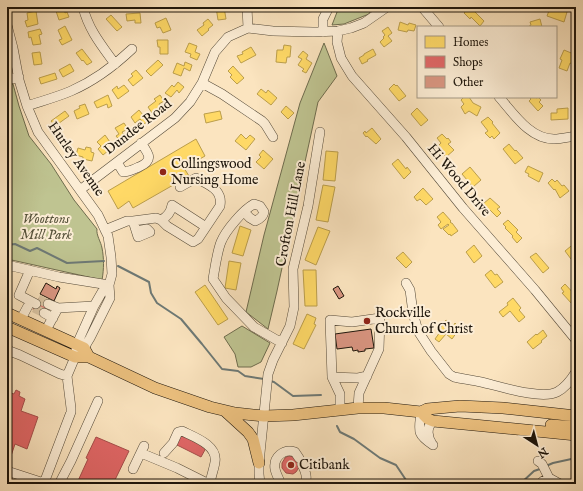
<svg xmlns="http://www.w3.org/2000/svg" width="583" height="491" viewBox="0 0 583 491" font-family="'IM FELL English',serif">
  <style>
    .green { fill: #bfc491; stroke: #6e6c4e }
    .homes { fill: #ffd966; stroke: #bb9e4b }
    .shops { fill: #e06666; stroke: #a64e4b }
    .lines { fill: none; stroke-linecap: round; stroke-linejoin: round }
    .stream { stroke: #6d7976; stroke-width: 2 }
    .building { fill: #d99581; stroke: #1d150b }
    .minor-tunnel { stroke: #dac5a4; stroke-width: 9; stroke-dasharray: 9 4.5; stroke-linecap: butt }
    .minor-casing { stroke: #544938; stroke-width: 10 }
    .major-casing { stroke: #1d150b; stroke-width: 12 }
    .minor { stroke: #fcedd5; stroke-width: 9 }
    .major { stroke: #eec280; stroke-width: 11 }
    .poi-dot { fill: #8f2418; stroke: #fcedd5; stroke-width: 1.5 }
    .labels { text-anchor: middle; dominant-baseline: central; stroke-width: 4; stroke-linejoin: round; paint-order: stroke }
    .street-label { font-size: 14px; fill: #1d150b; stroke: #fcedd5 }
    .poi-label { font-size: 14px; fill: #1d150b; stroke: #fcedd5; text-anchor: start }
    .park-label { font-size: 14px; font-style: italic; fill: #56523a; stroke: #fcedd5 }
  </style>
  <rect width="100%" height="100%" fill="#fbe4bf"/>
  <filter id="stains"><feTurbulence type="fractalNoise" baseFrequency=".005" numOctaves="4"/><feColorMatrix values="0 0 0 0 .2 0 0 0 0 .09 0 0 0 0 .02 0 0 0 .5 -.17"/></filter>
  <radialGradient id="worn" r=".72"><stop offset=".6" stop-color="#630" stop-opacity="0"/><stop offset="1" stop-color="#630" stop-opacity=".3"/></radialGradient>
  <path class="green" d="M 339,7 L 372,7 L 369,14 L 344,24 L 332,25 Z
    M 324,43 L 337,76 L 318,102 L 277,291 L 268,329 L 246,312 L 264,235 L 300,103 Z
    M 13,84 L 19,106 L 29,136 L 51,164 L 74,200 L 97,229 C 96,235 101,242 102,248 C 104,258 104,269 102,280 L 7,259 L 7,86 Z
    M 242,326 L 270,343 L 261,362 L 251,367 L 238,367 L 235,354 L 224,337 Z"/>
  <path class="homes" d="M 58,7 L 63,7 L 65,13 L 67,12 L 69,17 L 59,20 L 55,8 Z
    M 216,7 L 224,7 L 226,19 L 218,20 Z
    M 470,7 L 484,21 L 480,26 L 471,17 L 470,19 L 464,13 Z
    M 550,8 L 555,9 L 555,8 L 567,12 L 564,22 L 547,16 Z
    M 36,11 L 38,24 L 27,27 L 25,21 L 28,20 L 27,13 Z
    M 140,13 L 141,23 L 135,23 L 135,20 L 127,21 L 126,14 Z
    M 111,15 L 122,27 L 117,31 L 106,19 Z
    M 166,18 L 171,30 L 163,33 L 160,27 L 157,28 L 155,23 Z
    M 208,19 L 213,25 L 208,29 L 209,30 L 202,36 L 197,30 L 204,25 L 203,23 Z
    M 540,19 L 542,27 L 528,27 L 531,25 L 530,22 Z
    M 400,22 L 408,25 L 409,23 L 416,25 L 414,31 L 408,30 L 407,32 L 398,30 Z
    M 65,26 L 72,40 L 62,45 L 59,40 L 62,39 L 58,30 Z
    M 388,27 L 392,33 L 388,36 L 392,41 L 384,47 L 380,42 L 384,38 L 383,37 L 385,35 L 382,31 Z
    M 40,29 L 42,34 L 39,35 L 41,44 L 33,45 L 31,37 L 29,38 L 28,32 Z
    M 157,40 L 168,40 L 168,54 L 160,54 L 160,47 L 158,47 Z
    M 189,43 L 197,46 L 195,52 L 200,54 L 197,60 L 190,57 L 191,54 L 185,52 Z
    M 284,45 L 291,46 L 290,57 L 287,57 L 286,63 L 276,62 L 277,50 L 283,50 Z
    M 251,47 L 256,55 L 241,63 L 237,56 L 243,54 L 242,52 Z
    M 82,49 L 92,62 L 87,65 L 83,60 L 82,61 L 76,53 Z
    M 373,49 L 376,55 L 367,60 L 368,61 L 362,64 L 359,58 L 364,55 L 364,54 Z
    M 564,50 L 576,55 L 575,65 L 570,63 L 567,71 L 559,68 L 562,60 L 560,59 Z
    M 303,51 L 308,55 L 306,59 L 312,63 L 306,73 L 302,71 L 304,69 L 298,65 L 302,59 L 298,57 Z
    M 40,52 L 42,64 L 34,65 L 32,53 Z
    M 158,60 L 163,65 L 151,76 L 146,71 Z
    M 185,62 L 192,65 L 190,71 L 184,68 L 181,76 L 173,73 L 177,63 L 184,66 Z
    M 70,64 L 74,71 L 63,77 L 59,70 Z
    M 233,66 L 244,78 L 237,84 L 230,77 L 232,75 L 228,71 Z
    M 136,70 L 143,78 L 133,86 L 128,80 L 133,76 L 131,74 Z
    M 55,73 L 57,79 L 41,84 L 39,78 Z
    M 178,82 L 184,87 L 179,93 L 177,90 L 171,97 L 165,93 L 172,85 L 174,87 Z
    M 394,84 L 396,86 L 397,85 L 406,96 L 399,101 L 389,89 Z
    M 124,85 L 129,91 L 118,99 L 112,90 L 117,86 L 118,89 Z
    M 261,89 L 266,93 L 268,90 L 277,98 L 271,105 L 257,94 Z
    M 108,95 L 112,106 L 108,108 L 107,104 L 97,108 L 94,102 Z
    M 160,95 L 164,101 L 159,104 L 161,107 L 152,113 L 148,107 L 156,101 L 154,99 Z
    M 462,97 L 469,97 L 473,103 L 481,107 L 477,116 L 469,111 L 465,114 L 461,107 L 464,104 L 461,100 L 463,98 Z
    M 529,97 L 535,97 L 537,98 L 538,97 L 541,100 L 539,102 L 543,106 L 538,111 L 529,101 L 531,99 Z
    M 85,104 L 89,114 L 77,119 L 74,111 L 80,108 L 79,106 Z
    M 286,106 L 294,113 L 288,119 L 281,112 Z
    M 417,108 L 428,120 L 421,126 L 411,114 Z
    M 568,108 L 568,119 L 551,120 L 551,113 L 557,113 L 557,109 Z
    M 139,110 L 143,115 L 145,114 L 150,120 L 144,124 L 140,119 L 135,123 L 131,117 Z
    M 65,111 L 69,116 L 55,126 L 51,121 Z
    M 220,111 L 222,119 L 206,123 L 204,114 Z
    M 488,117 L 493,122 L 492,123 L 500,133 L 494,139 L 492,136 L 490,138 L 485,133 L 488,131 L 481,122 Z
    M 124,123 L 128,129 L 122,132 L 126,138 L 121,142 L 116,136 L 119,134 L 115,128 Z
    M 372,128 L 381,139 L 376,144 L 367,136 L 366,137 L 363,133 L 365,131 L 366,133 Z
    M 241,134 L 246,139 L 250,135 L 255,139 L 246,150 L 235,141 Z
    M 442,134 L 447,139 L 448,138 L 451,142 L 448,144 L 454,150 L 446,157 L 437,147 L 441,143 L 437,138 Z
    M 105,135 L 110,142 L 105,145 L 109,150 L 103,155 L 98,149 L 101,146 L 97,142 Z
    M 196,139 L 205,156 L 184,168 L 189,176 L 133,208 L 129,201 L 118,209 L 108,191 Z
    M 509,144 L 515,151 L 516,150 L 523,158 L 515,164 L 503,149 Z
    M 86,147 L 91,148 L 91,152 L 94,153 L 92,161 L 83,159 L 83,157 L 76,155 L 78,148 L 85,150 Z
    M 263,150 L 273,159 L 264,169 L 256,162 L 261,157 L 259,155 Z
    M 326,151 L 338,152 L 335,181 L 323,180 Z
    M 398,159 L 406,169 L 407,167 L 411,172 L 404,179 L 392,164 Z
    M 528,166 L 543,173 L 539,182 L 528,176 L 529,174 L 525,172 Z
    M 470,167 L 481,180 L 473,187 L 462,174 Z
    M 552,179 L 555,182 L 557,180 L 562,186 L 564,185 L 569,191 L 560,198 L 555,189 L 554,190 L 548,183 Z
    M 323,185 L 335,187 L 328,222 L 316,220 Z
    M 423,188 L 433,199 L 426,205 L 420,199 L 417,201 L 414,197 Z
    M 490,198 L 500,207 L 497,209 L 501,213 L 497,217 L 490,210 L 489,211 L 483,204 Z
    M 443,212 L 451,221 L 450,222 L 451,223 L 452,223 L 458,231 L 451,236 L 450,234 L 449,235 L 443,229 L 449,225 L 448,224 L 441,229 L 438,225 L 441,222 L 437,217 Z
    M 508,220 L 518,230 L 516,232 L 522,238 L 517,243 L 512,237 L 513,236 L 505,228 L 506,227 L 503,224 Z
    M 240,226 L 251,230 L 243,256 L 232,253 Z
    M 318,227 L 330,231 L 316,265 L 305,260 Z
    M 576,242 L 576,261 L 574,263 L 565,251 Z
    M 474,245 L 482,256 L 474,263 L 466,252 Z
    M 403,252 L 412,262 L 406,268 L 396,258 Z
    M 536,253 L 549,268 L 543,273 L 530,257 Z
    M 229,261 L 241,263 L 236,290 L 225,288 Z
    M 303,270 L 316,270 L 317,306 L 305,306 Z
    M 491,270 L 495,275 L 497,274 L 503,282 L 495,288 L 485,275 Z
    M 565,284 L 576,296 L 576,300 L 572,304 L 562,293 L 564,292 L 561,288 Z
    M 205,285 L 228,319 L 218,325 L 195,292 Z
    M 513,298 L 521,308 L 519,310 L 525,317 L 519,322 L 510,311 L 503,317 L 499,312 L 508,305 L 507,303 Z
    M 307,314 L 316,318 L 314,324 L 316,325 L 304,349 L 293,344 Z
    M 446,320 L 453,326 L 455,323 L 458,326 L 456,328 L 458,329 L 456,331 L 457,332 L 452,339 L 446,334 L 439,342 L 435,339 L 440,332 L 438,331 Z
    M 543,330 L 547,336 L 541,341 L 542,342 L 533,349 L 527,342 L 536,334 L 537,335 Z"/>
  <path class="shops" d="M 39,298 L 49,303 L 43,315 L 33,310 Z
    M 16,390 L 20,392 L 19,396 L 25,399 L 21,411 L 38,417 L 27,449 L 15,444 L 10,459 L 7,458 L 7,396 L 8,392 L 14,394 Z
    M 181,432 L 206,448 L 201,457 L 175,444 Z
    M 96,437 L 129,451 L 113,484 L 79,484 L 77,483 L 88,459 L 86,458 Z
    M 288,456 L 295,457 L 304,464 L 299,465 L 298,469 L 296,472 L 293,474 L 286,473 L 282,468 L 282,463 L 285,458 Z
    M 7,477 L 22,483 L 22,484 L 7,484 Z"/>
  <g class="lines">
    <path class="stream" d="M 7,245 L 15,244 L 30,251 L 37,248 L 67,263 L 104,261
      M 118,266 L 149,282 L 151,293 L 157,303 L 181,319 L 202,344 L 222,369 L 238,371 L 245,376 L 264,379
      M 270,381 L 274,382 L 293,396 L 321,395
      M 337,426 L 340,432 L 354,439 L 380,458 L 396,465 L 406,480 L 418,483 L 419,484
      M 546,466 L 553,463 L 576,458
      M 520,484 L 534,471 L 540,469"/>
  </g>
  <path class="building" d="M 46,283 L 56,289 L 57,286 L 60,288 L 54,301 L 40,294 Z
    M 338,286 L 344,296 L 339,299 L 333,289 Z
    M 371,329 L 374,348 L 365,349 L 365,351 L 358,352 L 358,350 L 353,351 L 352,347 L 337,349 L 335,334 Z"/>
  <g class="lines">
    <path class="minor-tunnel" d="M 38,299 L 48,304
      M 34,308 L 44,313"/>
    <defs>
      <path id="minor" d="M 83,7 C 88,29 102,46 115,64
        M 247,7 L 248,28
        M 422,7 L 439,27
        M 7,25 L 13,48 L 19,80 L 27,106 L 38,132 L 98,215 L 108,236 L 111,257 L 112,274 L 109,285 L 110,298 L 90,338 L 84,348 L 79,353
        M 338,31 L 337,42 L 341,58 L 352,76 L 406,137 L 463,208 L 535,290 L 576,340
        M 323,32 L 323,19 L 329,7
        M 7,79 L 10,79 L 19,77
        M 202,83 L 222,94 L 262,121 L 265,124 L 273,137
        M 499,97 C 514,114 530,139 554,139 C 561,139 569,137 576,136
        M 27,106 C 42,101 57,97 71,91 C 94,81 114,66 132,49
        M 117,162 L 123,172 C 129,172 134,169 139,167 C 154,160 149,154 141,143
        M 80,190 L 175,118 L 190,102 L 202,83 L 215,52 L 228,37 L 248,28 L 273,31 L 313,32 L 338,31 L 351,28 L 364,23 L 387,7
        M 244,212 L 250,218 L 255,221 C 260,219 263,217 264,212 L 260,206 L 254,204 C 243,210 226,230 221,242 C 217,252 215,268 213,279 L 226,298 L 254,327 L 282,343
        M 161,220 C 167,217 171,212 172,205 L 206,227
        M 133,221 L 156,218 L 161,220 L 167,226 L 193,242 L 198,239 L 220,206 C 223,189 208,185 196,178 L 180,187
        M 105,230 L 127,221 L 133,221 L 138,237 L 150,232 L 147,229 L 136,231
        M 7,265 L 59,277 L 109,285
        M 30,270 L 19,295 L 36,304
        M 406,283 L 410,290 L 413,313 L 418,331 L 431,351 L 449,374 L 454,377 C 463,379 472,380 481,382 C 499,386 541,400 557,392 C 565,388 571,380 576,372
        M 48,304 L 58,308
        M 44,313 L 53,318
        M 21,319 L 28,306
        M 46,330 L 58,308 L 94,306
        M 7,350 L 20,355 L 60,374 L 67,376
        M 332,377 L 358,378 L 367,376
        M 340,410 L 340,394 L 332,377 L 330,320 L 352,322 L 380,318 L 379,349 L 359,393 L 358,408
        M 421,412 C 419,431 416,434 433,445
        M 432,444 C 427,436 426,428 433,421
        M 141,453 L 177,468 L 209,484
        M 164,453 L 173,443 L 178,432 L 182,431 C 194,437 218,445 215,462 C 214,469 211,476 210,484
        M 538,461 L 542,464 L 549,478 L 560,484
        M 302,464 C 305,471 308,477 305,484
        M 133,469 L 144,446
        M 7,471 L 47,484
        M 44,483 L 71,412 L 71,408 L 67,376 L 75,357 L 77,344 L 94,306 L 102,292 L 109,285
        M 59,484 L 71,461 L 98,401
        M 260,484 L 259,474 L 259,463 L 268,374 L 273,360 L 290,326 L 294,307 L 293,269 L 308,206 L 320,132
        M 281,484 C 279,479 276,474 275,469 C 273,457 284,448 295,452 L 299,458
        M 540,484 L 543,481 L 549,478"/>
      <path id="major" d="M 7,313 L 84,348 L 89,357
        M 7,327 L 75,357 L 89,357 L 155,388 L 210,407 L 235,413 L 264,416 L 293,415 L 358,408 L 384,408 L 421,412 L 427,409 L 460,406 L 503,408 L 576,416
        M 225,411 L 248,432 L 253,439 L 259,463
        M 421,412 L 428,419 L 433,421 L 576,435
        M 551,425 L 576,427"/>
    </defs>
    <use href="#minor" class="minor-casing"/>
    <use href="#major" class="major-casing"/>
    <use href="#minor" class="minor"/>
    <use href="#major" class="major"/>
  </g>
  <g class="poi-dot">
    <circle cx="163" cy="172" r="4"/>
    <circle cx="367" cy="321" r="4"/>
    <circle cx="291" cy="465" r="4"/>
  </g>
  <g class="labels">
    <g class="street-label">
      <text transform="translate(138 127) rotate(-38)">Dundee Road</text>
      <text transform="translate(76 159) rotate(55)">Hurley Avenue</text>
      <text transform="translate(459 180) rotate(50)">Hi Wood Drive</text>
      <text transform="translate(291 214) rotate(-79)">Crofton Hill Lane</text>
    </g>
    <g class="poi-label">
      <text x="171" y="164">Collingswood<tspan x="171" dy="16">Nursing Home</tspan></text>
      <text x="375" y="313">Rockville<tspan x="375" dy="16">Church of Christ</tspan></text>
      <text x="299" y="465">Citibank</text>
    </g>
    <g class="park-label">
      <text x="46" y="219">Woottons<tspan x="46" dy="16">Mill Park</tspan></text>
    </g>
  </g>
  <rect width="583" height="491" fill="none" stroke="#fbe4bf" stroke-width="24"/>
  <rect x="8" y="8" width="567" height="475" fill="none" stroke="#1d150b" stroke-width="2"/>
  <rect x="12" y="12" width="559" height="467" fill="none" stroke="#1d150b"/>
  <rect x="417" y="26" width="140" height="72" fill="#fcedd5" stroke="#a39784"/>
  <rect x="425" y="36" width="20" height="12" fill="#ffd966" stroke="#a39784"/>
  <text x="453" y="46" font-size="12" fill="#1d150b">Homes</text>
  <rect x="425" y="56" width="20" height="12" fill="#e06666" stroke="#a39784"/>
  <text x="453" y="66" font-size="12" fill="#1d150b">Shops</text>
  <rect x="425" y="76" width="20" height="12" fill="#d99581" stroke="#a39784"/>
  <text x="453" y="86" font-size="12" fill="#1d150b">Other</text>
  <g transform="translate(537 445) rotate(144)" stroke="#fcedd5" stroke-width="3" paint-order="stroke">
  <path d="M0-3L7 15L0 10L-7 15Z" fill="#1d150b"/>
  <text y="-6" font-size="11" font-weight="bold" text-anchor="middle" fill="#1d150b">N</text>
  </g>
  <rect width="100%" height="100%" filter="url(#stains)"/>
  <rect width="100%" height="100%" fill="url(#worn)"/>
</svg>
